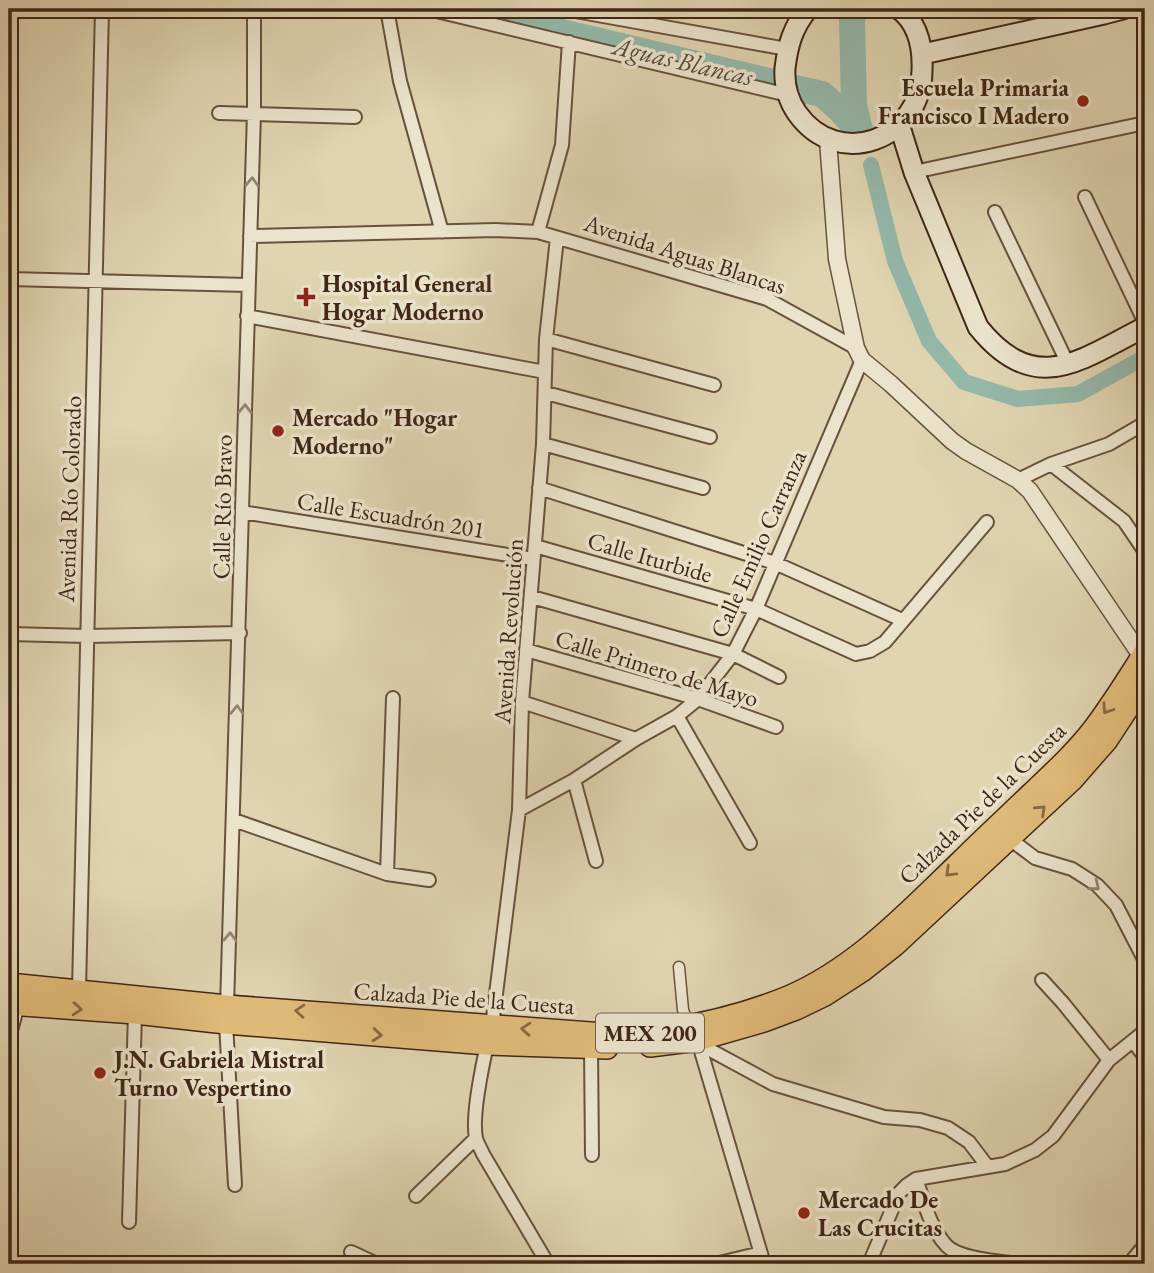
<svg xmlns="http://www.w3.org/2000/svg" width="1154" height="1273" viewBox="0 0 1154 1273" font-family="'EB Garamond',serif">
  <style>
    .water { fill: #94b8aa; stroke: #737e6f; stroke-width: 2 }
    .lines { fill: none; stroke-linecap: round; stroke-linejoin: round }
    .canal { stroke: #94b8aa; stroke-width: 16 }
    .river { stroke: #94b8aa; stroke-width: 26 }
    .pedestrian-casing { stroke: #69523d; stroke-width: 13 }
    .minor-casing { stroke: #69523d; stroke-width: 16 }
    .tertiary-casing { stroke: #69523d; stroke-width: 19 }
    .secondary-casing { stroke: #412616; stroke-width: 23 }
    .primary-casing { stroke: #412616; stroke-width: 24 }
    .pedestrian { stroke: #ebe3cc; stroke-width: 10 }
    .minor { stroke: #ebe3cc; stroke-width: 12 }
    .tertiary { stroke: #ebe3cc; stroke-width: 16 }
    .secondary { stroke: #ebe3cc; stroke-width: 19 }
    .primary { stroke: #e0ba78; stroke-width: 21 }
    .oneway { stroke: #968471 }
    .oneway2 { stroke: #896942 }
    .poi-dot { fill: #8f2418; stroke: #ebe3cc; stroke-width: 2.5 }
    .labels { text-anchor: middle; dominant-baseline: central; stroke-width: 7; stroke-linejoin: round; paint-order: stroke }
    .shield { fill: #ebe3cc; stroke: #745f4d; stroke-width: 2 }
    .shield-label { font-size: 23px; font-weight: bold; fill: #412616 }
    .poi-label { font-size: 24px; font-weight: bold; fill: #412616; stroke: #ebe3cc; text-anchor: start }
    .street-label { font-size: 24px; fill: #412616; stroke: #ebe3cc }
    .water-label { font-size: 26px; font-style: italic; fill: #564a3b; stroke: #ebe3cc }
  </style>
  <rect width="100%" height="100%" fill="#e0d4b1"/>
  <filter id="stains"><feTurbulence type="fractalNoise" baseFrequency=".00286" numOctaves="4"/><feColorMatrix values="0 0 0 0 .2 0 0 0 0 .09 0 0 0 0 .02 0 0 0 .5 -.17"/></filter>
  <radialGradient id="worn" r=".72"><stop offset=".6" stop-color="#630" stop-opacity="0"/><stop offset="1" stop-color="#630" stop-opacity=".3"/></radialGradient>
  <path class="water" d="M 995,9 L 1063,9 C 1042,23 1015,23 995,9 Z"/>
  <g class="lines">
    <path class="canal" d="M 871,165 L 895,261 L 929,341 L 964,382 L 1018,399 L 1078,394 L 1145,357"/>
    <path class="river" d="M 466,9 L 777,83
      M 852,17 L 854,106 L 861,134
      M 795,88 L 822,94 L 840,110 L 860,132"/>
    <defs>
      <path id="pedestrian" d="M 679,967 L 683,1010 L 689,1026"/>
      <path id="minor" d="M 387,9 L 400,81 L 442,232
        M 428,9 L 788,95
        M 564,9 L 787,49
        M 219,113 L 355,117
        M 914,172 L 1145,123
        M 1085,197 L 1145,323
        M 995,212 L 1068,364
        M 538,232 L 562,145 L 569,42
        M 250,236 L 496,230 L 538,232 L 767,299 L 856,348
        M 9,279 L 248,285
        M 247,316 L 545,372
        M 546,339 L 714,385
        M 546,393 L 710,437
        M 543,444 L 703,488
        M 1051,464 L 1124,521 L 1145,552
        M 1018,480 L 1051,464 L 1109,444 L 1145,423
        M 539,488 L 775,563 L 902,620
        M 242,512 L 533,559
        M 535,546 L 756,609 L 856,654 L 870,651 L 885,642 L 987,522
        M 532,597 L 733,654 L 779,677
        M 9,634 L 87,636 L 240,633
        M 526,650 L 698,699 L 776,727
        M 522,702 L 636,739
        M 677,716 L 750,843
        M 574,780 L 596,861
        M 519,810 L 574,780 L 636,739 L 677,716 L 698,699 L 733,654 L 756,609 L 862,360
        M 234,820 L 387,874 L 429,880
        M 1006,836 L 1035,858 L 1072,869 L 1097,885 L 1116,905 L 1145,961
        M 387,874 L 393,698
        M 1042,980 L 1063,1003 L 1109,1060
        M 79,990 L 102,9
        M 227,1006 L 254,113 L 254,9
        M 226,1023 L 235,1185
        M 9,1038 L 18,1005
        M 698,1041 L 764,1264
        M 1133,1041 L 1144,1056 L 1145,1062
        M 700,1046 L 712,1051 L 773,1084 L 884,1117 L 920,1120 L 948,1128 L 969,1142 L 988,1167
        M 591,1048 L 592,1155
        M 916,1179 C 924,1201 930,1228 946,1245 C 958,1259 1001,1262 1020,1264
        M 416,1196 L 476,1138
        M 129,1222 L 135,1013
        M 351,1252 L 377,1264
        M 548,1264 L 483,1154 C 481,1149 477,1143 476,1138 C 471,1114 485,1051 492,1026 L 519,810 L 522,702 L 543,444 L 546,339 L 557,238
        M 715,1264 L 761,1253
        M 869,1264 L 899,1193 L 907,1185 L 916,1179 L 1005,1164 L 1035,1150 L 1053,1136 L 1109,1060 L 1145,1031
        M 1129,1264 L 1145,1245"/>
      <path id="tertiary" d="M 828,140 L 837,259 L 856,348 L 862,360 L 891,384 L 952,441 L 966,451 L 1018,480 L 1030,491 L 1142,657"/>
      <path id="secondary" d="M 808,9 C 793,27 788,44 785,68 C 784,84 788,100 797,113 C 838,171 921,140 922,71 C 923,48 919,24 899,9
        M 923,54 L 1104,14 L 1123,9
        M 900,127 L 914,172 L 978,327 C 1035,398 1080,360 1145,327"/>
      <path id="primary" d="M 9,984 L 227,1006 L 617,1035 C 675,1031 734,1019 788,997 C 856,968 907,913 959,863 C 983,839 1008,816 1032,793 C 1054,772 1077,751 1095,727 C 1113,703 1129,677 1145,652
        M 9,1004 L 135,1013 L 226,1023 L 487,1044 L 607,1048
        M 650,1046 L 698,1040 L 764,1021 L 796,1009 L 825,995 L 862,971 L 895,945 L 1072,780 L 1107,740 L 1145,682"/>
    </defs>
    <use href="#pedestrian" class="pedestrian-casing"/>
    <use href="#minor" class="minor-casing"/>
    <use href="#tertiary" class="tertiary-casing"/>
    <use href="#secondary" class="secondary-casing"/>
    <use href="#primary" class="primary-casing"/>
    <use href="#pedestrian" class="pedestrian"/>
    <use href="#minor" class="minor"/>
    <use href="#tertiary" class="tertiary"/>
    <use href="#secondary" class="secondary"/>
    <use href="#primary" class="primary"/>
  </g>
  <defs><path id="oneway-chevron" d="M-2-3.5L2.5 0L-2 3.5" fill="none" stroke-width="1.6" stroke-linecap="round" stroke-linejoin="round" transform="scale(1.75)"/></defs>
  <g class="oneway">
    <use href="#oneway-chevron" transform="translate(252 182) rotate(-88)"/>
    <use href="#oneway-chevron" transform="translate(245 409) rotate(-89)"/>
    <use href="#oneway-chevron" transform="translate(237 710) rotate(-88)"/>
    <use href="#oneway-chevron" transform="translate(1095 886) rotate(39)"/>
    <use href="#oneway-chevron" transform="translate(230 937) rotate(-88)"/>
  </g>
  <g class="oneway2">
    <use href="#oneway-chevron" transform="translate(1107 709) rotate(124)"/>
    <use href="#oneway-chevron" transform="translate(1041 810) rotate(-43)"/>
    <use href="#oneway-chevron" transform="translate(950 872) rotate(136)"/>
    <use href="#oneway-chevron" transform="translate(77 1009) rotate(4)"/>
    <use href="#oneway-chevron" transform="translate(300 1011) rotate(-176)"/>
    <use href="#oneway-chevron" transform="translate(526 1029) rotate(-176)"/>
    <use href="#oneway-chevron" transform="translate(377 1035) rotate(5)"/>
  </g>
  <g class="poi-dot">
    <circle cx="1083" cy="101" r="7"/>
    <path d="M302.5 286.5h7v7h7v7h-7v7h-7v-7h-7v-7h7z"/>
    <circle cx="278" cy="431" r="7"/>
    <circle cx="100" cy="1073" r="7"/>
    <circle cx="804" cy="1213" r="7"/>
  </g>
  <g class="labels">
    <rect class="shield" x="596" y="1013.5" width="108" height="39" rx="5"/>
    <g class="shield-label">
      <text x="650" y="1033">MEX 200</text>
    </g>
    <g class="poi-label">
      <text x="1069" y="87" text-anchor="end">Escuela Primaria<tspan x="1069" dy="28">Francisco I Madero</tspan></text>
      <text x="322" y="283">Hospital General<tspan x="322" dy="28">Hogar Moderno</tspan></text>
      <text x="292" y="417">Mercado "Hogar<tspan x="292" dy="28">Moderno"</tspan></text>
      <text x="114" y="1059">J.N. Gabriela Mistral<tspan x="114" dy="28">Turno Vespertino</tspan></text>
      <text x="818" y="1199">Mercado De<tspan x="818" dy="28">Las Crucitas</tspan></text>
    </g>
    <g class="street-label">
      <text transform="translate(685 254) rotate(18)">Avenida Aguas Blancas</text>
      <text transform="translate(69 499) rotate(-88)">Avenida Río Colorado</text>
      <text transform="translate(222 507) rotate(-89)">Calle Río Bravo</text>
      <text transform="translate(391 515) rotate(9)">Calle Escuadrón 201</text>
      <text transform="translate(758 544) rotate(-66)">Calle Emilio Carranza</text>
      <text transform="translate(650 557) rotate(16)">Calle Iturbide</text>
      <text transform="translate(508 631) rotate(-86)">Avenida Revolución</text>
      <text transform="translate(657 668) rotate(17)">Calle Primero de Mayo</text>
      <text transform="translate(982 803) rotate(-44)">Calzada Pie de la Cuesta</text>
      <text transform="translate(464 998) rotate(4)">Calzada Pie de la Cuesta</text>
    </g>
    <g class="water-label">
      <text transform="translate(683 61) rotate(13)">Aguas Blancas</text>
    </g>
  </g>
  <rect width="1154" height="1273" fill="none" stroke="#e0d4b1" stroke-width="35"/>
  <rect x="10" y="10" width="1133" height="1252" fill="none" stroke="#412616" stroke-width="3.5"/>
  <rect x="18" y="18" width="1119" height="1238" fill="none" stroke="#412616" stroke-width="2"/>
  <rect width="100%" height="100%" filter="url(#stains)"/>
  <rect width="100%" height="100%" fill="url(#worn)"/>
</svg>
